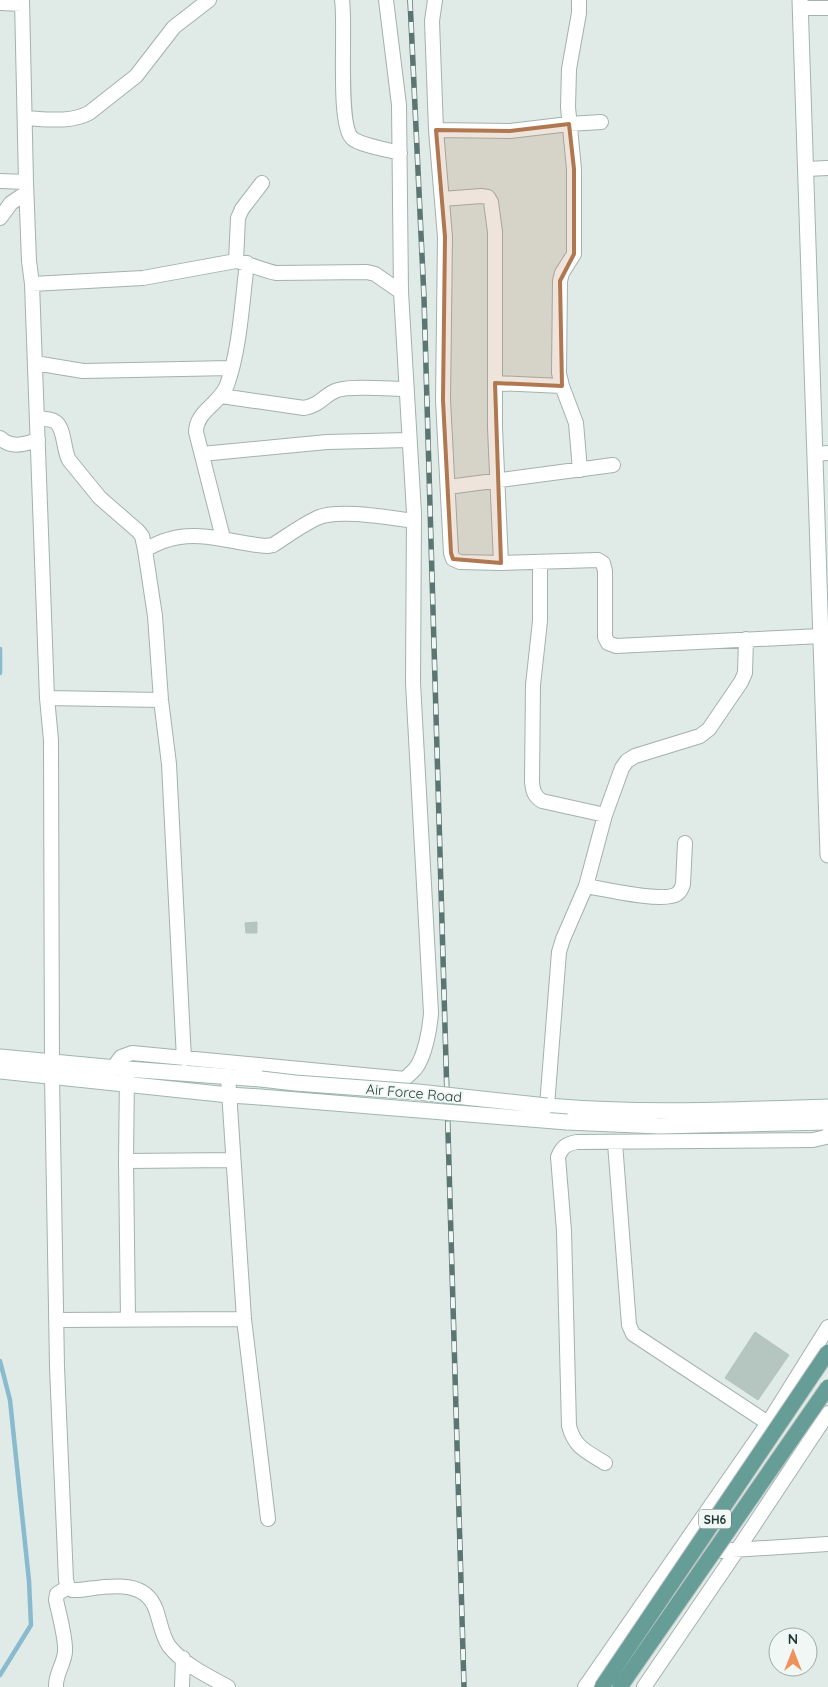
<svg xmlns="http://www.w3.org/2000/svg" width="828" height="1687" viewBox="0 0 828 1687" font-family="Quicksand,sans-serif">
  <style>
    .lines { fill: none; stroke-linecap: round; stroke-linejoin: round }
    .stream { stroke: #89bace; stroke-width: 4.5 }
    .building { fill: #b5c5c0; stroke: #b3c3bf }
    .street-casing { stroke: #a3b2ae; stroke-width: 16 }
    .secondary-casing { stroke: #9fb6b0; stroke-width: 17 }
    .street { stroke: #fff; stroke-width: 14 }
    .secondary { stroke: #fff; stroke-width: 15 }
    .rail-casing { stroke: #5b7672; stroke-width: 5.5 }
    .rail { stroke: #f0f7f4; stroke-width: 4; stroke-dasharray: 11; stroke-linecap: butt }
    .secondary-bridge-casing { stroke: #9fb6b0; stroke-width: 17; stroke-linecap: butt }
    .primary-bridge-casing { stroke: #bcc4c3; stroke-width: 17; stroke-linecap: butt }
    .secondary-bridge { stroke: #fff; stroke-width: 15 }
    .primary-bridge { stroke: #669e97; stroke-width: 15 }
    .marked { fill: #b07851; fill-opacity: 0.2; stroke: #b07851; stroke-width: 4; stroke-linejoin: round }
    .labels { text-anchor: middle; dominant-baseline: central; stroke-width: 4; stroke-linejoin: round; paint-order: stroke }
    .shield { fill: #f0f7f4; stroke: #5f736f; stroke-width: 1 }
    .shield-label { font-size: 12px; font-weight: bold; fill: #213a36 }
    .street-label { font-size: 14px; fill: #213a36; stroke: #f0f7f4 }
  </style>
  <rect width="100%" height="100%" fill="#e0eae7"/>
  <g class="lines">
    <path class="stream" d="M 0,649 L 0,673
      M 0,1361 L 10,1400 L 29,1581 L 31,1625 L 0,1675"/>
  </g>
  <path class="building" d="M 257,922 L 257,933 L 246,933 L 245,923 Z
    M 755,1332 L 789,1355 L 758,1400 L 725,1378 Z"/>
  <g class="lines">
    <defs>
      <path id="street" d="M 22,0 L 26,182 L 29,261 L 32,284 L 47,698 L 51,740 L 52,1076 L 57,1367 L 66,1580 L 68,1587 L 72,1590 L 79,1590 C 105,1587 145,1577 156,1610 C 160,1621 162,1636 169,1646 C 184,1665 208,1676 228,1687
        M 342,0 C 346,25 337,124 352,138 C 359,145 389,150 400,153
        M 386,0 L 399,105 L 401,292 L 414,513 L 413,683 L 431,1013 C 430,1028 425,1057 415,1069 C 408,1077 399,1083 391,1090
        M 435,0 L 432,21 L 436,130 L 445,237 L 443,400 L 451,553 L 453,559 L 460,562 L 501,563 L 598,560 L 603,563 L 605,571 L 605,637 L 608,643 L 616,646 L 821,636
        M 579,0 L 579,13 L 569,69 L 568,107 L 574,169 L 574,254 L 562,273 L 560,281 L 559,373 L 562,386 L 576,423 L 580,470
        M 0,3 L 22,4
        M 800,8 L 828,8
        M 25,118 C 46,119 70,123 89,113 L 136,76 L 174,27 L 209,0
        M 436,130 L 510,131 L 569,124 L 601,122
        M 806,169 L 828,168
        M 0,181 L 26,182
        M 442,199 L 481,196 L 488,197 L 491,202 L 495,232 L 495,428 L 501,563
        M 0,218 L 11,203 L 26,193
        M 236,261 L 238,218 L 242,209 L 262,183
        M 32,284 L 143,278 L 236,261 C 250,264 262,270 276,273 L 367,272 L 375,274 L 401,292
        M 35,363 L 83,371 L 231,368
        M 495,383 L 562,386
        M 221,396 L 304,408 C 320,405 322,397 335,391 C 347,385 391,389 407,389
        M 38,418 C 43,419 50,419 54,421 C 65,426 63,450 69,460 L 100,498 L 138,531 L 142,536 L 145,550 L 155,616 L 161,700 L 169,764 L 184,1059
        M 0,438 C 12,449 24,444 38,440
        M 202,454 L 327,442 L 409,440
        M 815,454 L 828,453
        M 448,487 L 613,465
        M 223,538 L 196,432 C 196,411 220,404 227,385 C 240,349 242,302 247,263
        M 145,550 C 152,546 159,542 167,540 C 200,529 234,544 267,546 L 273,545 C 287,536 302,525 317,518 C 337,508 391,518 414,521
        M 540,562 L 540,621 L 533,685 L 532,782 C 533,791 534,796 542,801 L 605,815
        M 47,698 L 161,700
        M 586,886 C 604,889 664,903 677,894 C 681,891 682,888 683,884 L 685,843
        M 113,1068 L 121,1057 L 132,1053 L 405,1079
        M 127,1073 L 126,1161 L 128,1320
        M 228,1076 L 244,1319 L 268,1519
        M 547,1106 L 559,952 L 563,939 L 586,886 L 605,815 L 622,768 L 627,761 L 635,756 L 700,736 L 709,729 L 741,682 L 745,673 L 746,639
        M 615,1143 L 629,1325 L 633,1334 L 768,1423
        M 126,1161 L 233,1160
        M 56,1320 L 244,1319
        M 605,1463 C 586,1451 575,1448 569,1426 L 564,1231 L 558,1157 C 562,1147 566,1144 577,1142 L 813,1140 L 826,1137 L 828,1135
        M 685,1553 L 828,1544
        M 56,1687 C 55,1675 64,1664 65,1652 C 66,1638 59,1614 56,1600 L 57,1594 L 68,1587
        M 182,1687 L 183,1658
        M 585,1687 L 768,1423 L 828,1327
        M 644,1687 L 738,1549 L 828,1413"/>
      <path id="secondary" d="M 800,0 L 828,855
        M 0,1057 L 127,1069 L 261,1079
        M 0,1071 L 229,1095 L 260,1097
        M 547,1106 C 641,1114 734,1110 828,1107
        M 567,1122 L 659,1126 L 828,1122"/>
    </defs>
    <use href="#street" class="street-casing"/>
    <use href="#secondary" class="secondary-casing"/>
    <use href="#street" class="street"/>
    <use href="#secondary" class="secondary"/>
    <defs>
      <path id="rail" d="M 410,0 L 424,298 L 464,1687"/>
    </defs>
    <use href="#rail" class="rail-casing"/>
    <use href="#rail" class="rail"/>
    <defs>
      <path id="secondary-bridge" d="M 261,1079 L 295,1083 L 418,1092 L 547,1106
        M 260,1097 L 567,1122"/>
      <path id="primary-bridge" d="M 602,1687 L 828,1352
        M 620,1687 L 828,1387"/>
    </defs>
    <use href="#secondary-bridge" class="secondary-bridge-casing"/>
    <use href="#primary-bridge" class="primary-bridge-casing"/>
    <use href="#secondary-bridge" class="secondary-bridge"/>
    <use href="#primary-bridge" class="primary-bridge"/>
  </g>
  <path class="marked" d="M 569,124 L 574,169 L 574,254 L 560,281 L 562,386 L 495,383 L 501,563 L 453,559 L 451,553 L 443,400 L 445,237 L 436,130 L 510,131 Z"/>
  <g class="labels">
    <rect class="shield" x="699" y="1509.5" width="32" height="19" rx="4"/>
    <g class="shield-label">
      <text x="715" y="1519">SH6</text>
    </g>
    <g class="street-label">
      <text transform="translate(414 1093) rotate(5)">Air Force Road</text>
    </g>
  </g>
  <g transform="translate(793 1652)"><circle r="24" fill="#f0f7f4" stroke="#9daba8"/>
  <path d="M0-4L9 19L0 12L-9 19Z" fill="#ed925c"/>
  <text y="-8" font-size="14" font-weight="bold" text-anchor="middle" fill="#213a36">N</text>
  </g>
</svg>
